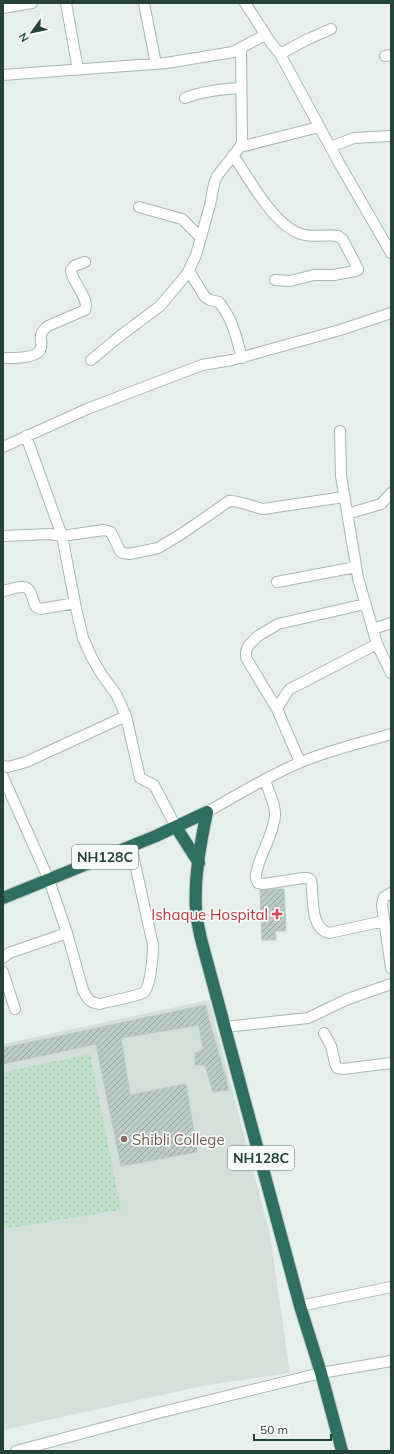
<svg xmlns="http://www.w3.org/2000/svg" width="394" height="1454" viewBox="0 0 394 1454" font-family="Mulish,sans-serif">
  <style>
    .built { fill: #d4dfda }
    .park { fill: url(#park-dots) }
    .building { fill: url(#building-hatch); stroke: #b8c9c2 }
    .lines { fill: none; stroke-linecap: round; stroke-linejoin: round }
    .minor-casing { stroke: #a8b8b2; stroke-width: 12 }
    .highway-casing { stroke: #c2cac8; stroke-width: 14 }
    .minor { stroke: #fff; stroke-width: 10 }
    .highway { stroke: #2f6f62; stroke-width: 12 }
    .health-dot { fill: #e0444e; stroke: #f7fbf9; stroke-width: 1.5 }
    .education-dot { fill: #8d6e63; stroke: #f7fbf9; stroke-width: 1.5 }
    .labels { text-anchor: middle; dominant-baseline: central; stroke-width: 3.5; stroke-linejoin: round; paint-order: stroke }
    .shield { fill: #f7fbf9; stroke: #637a73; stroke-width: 1 }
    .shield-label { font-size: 14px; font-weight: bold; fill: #24423a }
    .health-label { font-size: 15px; fill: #be3a42; stroke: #f7fbf9; text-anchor: end }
    .education-label { font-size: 15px; fill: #785e54; stroke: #f7fbf9; text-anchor: start }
  </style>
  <defs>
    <pattern id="park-dots" width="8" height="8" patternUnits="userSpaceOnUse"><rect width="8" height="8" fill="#bfe0c8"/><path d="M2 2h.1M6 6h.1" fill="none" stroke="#a4c1ad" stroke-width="1.8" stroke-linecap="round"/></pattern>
    <pattern id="building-hatch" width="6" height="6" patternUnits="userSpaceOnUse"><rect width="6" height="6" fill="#bbcac4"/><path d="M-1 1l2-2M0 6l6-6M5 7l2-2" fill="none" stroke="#98a6a0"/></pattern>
  </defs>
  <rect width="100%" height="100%" fill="#e6efeb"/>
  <path class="built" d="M 209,1000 L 270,1235 L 290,1373 L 207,1385 L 3,1430 L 3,1044 Z"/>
  <path class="park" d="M 90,1054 L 121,1210 L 3,1229 L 3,1072 Z"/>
  <path class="building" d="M 274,889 L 284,889 L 286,931 L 275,931 L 276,940 L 262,940 L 260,890 Z
    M 205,1005 L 229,1090 L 213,1092 L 205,1065 L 195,1065 L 195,1053 L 203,1050 L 199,1025 L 121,1038 L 130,1095 L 186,1084 L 197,1152 L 121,1166 L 96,1044 L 3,1064 L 3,1048 Z"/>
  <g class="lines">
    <defs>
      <path id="minor" d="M 66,3 L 78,70
        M 144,3 L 156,64
        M 245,3 L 271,43 L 280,54 L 339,163 L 391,253
        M 3,8 L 32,3
        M 280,54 L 306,40 L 331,29
        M 385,56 L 391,55
        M 3,75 L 166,63 L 233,52 L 265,35
        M 185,98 C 203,91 221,89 241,88
        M 240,147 L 319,127
        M 330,147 L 354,138 L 391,136
        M 233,155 C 248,177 274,226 301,234 C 313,238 326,234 338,236 L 343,240 L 358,269 L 358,270 L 355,271 L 334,275 L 314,275 L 290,281 L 275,280
        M 139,207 L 182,219 L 200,237
        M 189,271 L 205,297 L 210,300 L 219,302 C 233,320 236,336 242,358
        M 3,358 C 12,358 38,359 41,348 C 43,337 36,336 48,326 L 85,310 C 90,298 72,283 71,270 L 74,266 L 85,262
        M 91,360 L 120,336 L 160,306 L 187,274 L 196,255 L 210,205 L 214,184 L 217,176 L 240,147 L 242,142 L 241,49
        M 340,431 L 341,476 L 358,578 L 377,644 L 391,673
        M 26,436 L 62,536 L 76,608 L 83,638 L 92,658 L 102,675 L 116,694 L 126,716 L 140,778 L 154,785 L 176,827
        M 3,447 L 87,409 L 202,365 L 232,360 L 340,330 L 391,313
        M 347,514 L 381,504 L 391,493
        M 3,536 L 49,534 L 62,536 L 104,530 L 111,532 L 120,551 L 123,553 L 129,554 L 158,548 L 183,533 L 229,501 C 238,500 253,507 263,509 L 344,497
        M 277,582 L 356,567
        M 3,591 C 9,590 23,584 28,589 C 32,592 33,602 36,607 L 41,609 L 75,603
        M 373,629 L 391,623
        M 277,709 L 286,694 L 290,689 L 377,644
        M 300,762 L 277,709 L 246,658 L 246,652 L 248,646 L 258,636 L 278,624 L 365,604
        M 3,766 L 8,767 L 26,762 L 126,716
        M 3,777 L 49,880 L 67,933 L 83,990 C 87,999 90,1003 100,1004 C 111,1001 133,997 143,993 C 151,988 153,954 153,945 L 131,846
        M 265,780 C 268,791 276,804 275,816 C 273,837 259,854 256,875 C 255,878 256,880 258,883 L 264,884 L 303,878 L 308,878 L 311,880 C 314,895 309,928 329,933 L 384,921
        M 207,812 C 237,795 268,776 301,762 C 330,750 361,743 391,734
        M 391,893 L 384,897 L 382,905 L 391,968
        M 3,958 L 9,953 L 67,933
        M 3,972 L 15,1009
        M 225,1027 L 308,1018 L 348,999 L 391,984
        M 324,1033 L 331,1046 L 335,1063 L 337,1068 L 343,1069 L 391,1063
        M 300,1306 L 391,1287
        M 16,1451 L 162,1412 L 321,1373 L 391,1361"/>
      <path id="highway" d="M 207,812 C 200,845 194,878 196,911 C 197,920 199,930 201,939 L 300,1306 L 321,1373 L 342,1451
        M 176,827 L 199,863
        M 3,898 L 156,836 L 207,812"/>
    </defs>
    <use href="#minor" class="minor-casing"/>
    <use href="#highway" class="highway-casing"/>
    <use href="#minor" class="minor"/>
    <use href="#highway" class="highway"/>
  </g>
  <path class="health-dot" d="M275 908h4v4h4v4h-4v4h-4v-4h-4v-4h4z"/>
  <circle class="education-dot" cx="124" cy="1139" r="4"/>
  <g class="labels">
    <g class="shield">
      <rect x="72" y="845" width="66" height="24" rx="3"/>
      <rect x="228" y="1146" width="66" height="24" rx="3"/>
    </g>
    <g class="shield-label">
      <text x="105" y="857">NH128C</text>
      <text x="261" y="1158">NH128C</text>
    </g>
    <g class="health-label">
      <text x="268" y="914">Ishaque Hospital</text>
    </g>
    <g class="education-label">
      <text x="132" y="1139">Shibli College</text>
    </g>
  </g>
  <rect width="394" height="1454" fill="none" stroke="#24423a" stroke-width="8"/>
  <g transform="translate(32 32) rotate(237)" stroke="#f7fbf9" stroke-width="3" paint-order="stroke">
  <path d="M0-3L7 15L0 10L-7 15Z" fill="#24423a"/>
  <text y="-6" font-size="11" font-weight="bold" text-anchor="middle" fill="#24423a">N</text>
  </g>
  <path d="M254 1434v6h77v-6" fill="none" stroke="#24423a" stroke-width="2"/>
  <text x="260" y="1434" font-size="12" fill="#24423a" stroke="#f7fbf9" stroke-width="3" paint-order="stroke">50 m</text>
</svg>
